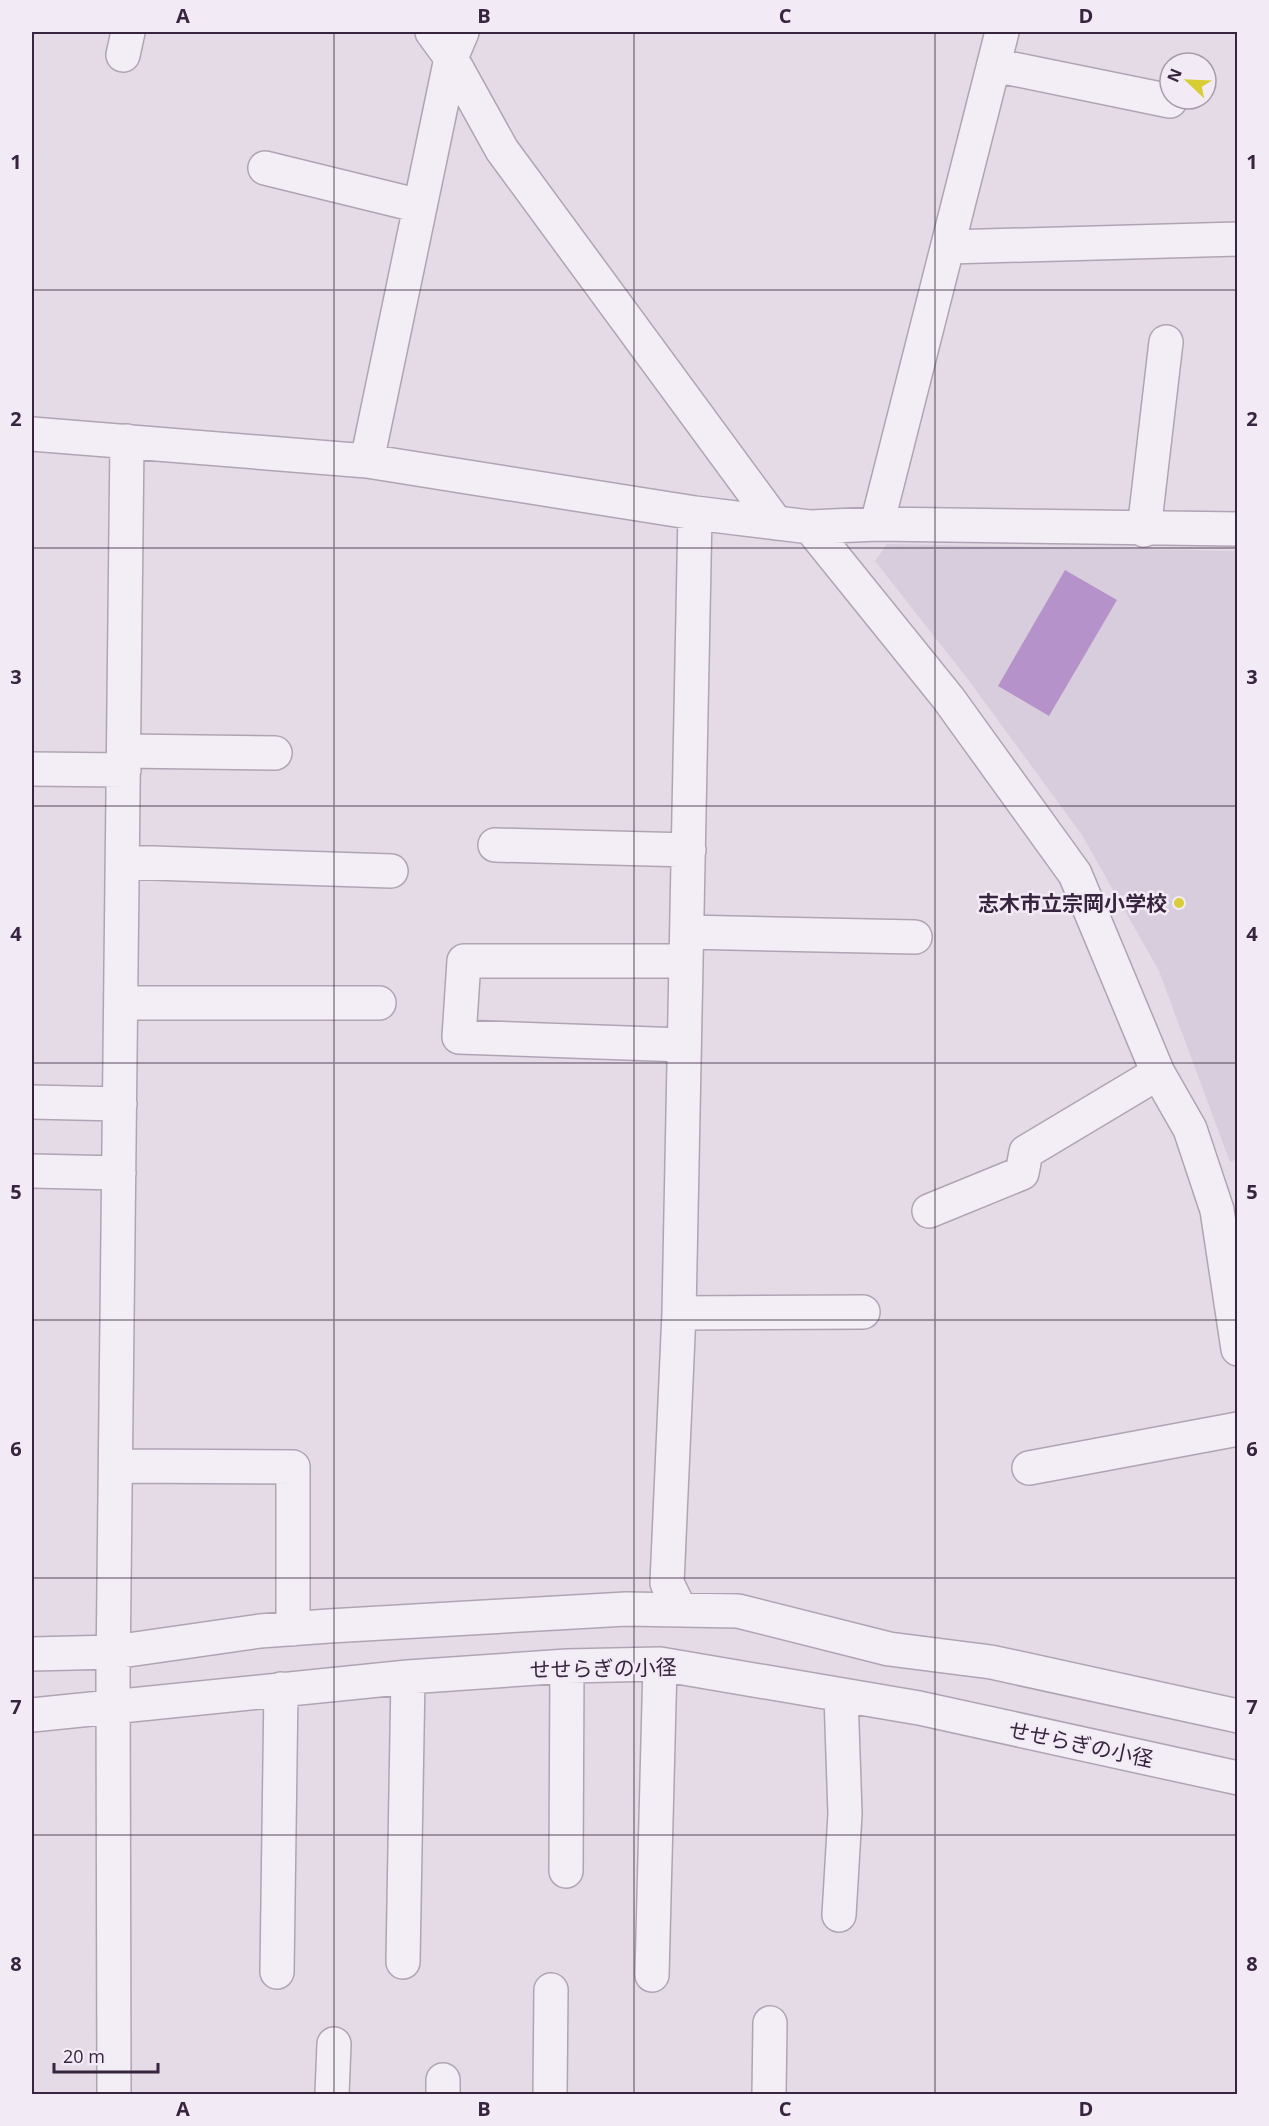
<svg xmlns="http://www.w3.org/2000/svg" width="1269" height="2126" viewBox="0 0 1269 2126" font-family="'Open Sans','Noto Sans JP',sans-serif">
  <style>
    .built { fill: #d8cddc }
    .water { fill: #b593ca }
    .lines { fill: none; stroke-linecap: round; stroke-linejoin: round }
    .minor-casing { stroke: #b0a4b4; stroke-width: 36 }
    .minor { stroke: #f3eef5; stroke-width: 33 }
    .grid { fill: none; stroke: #37243e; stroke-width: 1.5; stroke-opacity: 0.55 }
    .poi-dot { fill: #d7cd35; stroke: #f2ebf5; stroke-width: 2 }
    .labels { text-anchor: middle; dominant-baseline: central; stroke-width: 5; stroke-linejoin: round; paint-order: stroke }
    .poi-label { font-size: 21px; font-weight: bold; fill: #37243e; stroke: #f2ebf5; text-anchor: end }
    .street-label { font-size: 21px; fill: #37243e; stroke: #f2ebf5 }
    .neatline { fill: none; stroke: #37243e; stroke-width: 2 }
    .grid-label { font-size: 20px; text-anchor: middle; font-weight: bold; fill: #37243e }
  </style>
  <rect width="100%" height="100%" fill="#e4dbe7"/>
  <path class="built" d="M 887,544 L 1237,551 L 1237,1159 L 1230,1162 L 1159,971 L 1082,835 L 967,678 L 875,561 Z"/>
  <path class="water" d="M 1065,570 L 1117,600 L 1049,716 L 998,686 Z"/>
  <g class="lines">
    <defs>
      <path id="minor" d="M 432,32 L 451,58 L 502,150 L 776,523
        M 123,55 L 128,32
        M 994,65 L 1170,101
        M 265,168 L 420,206
        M 949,247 L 1238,239
        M 32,434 L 367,461 L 695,513 L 810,527 L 877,524 L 1238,529
        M 367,461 L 451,58 L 462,32
        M 877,524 L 1002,32
        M 810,527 L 948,698 L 1075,874 L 1158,1073 L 1190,1129 L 1217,1210 L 1238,1349
        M 1144,530 L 1166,342
        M 124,751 L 275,753
        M 32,769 L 124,770
        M 495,845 L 689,850
        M 123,862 L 391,871
        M 687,932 L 915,937
        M 121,1003 L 379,1003
        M 683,1045 L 459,1037 L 464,961 L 686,961
        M 32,1102 L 120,1104
        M 32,1171 L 119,1173
        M 929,1211 L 1022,1173 L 1026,1152 L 1158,1073
        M 679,1313 L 863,1312
        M 116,1466 L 293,1467 L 293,1629
        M 1029,1468 L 1238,1429
        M 680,1610 L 667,1583 L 679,1313 L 695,513
        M 32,1654 L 114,1652 L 260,1631 L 329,1626 L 626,1609 L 738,1611 L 889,1649 L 991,1662 L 1238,1716
        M 32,1715 L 408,1677 L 567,1666 L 660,1664 L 919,1708 L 1238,1778
        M 566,1871 L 567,1666
        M 839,1915 L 845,1814 L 841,1695
        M 403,1962 L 408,1677
        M 277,1972 L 281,1689
        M 652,1975 L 660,1664
        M 114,2094 L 113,1672 L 127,441
        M 332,2094 L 334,2044
        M 443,2094 L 443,2080
        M 550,2094 L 551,1990
        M 769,2094 L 770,2023"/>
    </defs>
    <use href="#minor" class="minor-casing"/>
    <use href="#minor" class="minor"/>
  </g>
  <path class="grid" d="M 334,32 L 334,2094M 634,32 L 634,2094M 935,32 L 935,2094M 32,290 L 1238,290M 32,548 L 1238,548M 32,806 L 1238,806M 32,1063 L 1238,1063M 32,1320 L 1238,1320M 32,1578 L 1238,1578M 32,1835 L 1238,1835"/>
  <circle class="poi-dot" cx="1179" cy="903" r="6"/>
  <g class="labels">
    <g class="poi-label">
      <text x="1167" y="903">志木市立宗岡小学校</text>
    </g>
    <g class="street-label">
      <text transform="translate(603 1668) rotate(-1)">せせらぎの小径</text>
      <text transform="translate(1081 1744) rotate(12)">せせらぎの小径</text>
    </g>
  </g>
  <rect width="1269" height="2126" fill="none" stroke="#f2ebf5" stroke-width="66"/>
  <g transform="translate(1188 81) rotate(293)"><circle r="28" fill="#f2ebf5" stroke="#a79bac" stroke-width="1.5"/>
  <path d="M0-4.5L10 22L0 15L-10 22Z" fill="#d7cd35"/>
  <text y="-9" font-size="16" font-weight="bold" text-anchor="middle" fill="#37243e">N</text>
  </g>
  <path d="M54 2063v9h104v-9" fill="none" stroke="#37243e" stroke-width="3"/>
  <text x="63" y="2063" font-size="18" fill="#37243e" stroke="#f2ebf5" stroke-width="4.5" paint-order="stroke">20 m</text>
  <rect x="33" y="33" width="1203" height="2060" class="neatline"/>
  <g class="grid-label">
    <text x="183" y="23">A</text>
    <text x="484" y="23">B</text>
    <text x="785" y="23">C</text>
    <text x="1086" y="23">D</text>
    <text x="16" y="169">1</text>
    <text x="1252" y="169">1</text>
    <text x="16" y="426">2</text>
    <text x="1252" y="426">2</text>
    <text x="16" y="684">3</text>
    <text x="1252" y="684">3</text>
    <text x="16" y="941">4</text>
    <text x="1252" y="941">4</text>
    <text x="16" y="1199">5</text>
    <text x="1252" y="1199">5</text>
    <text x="16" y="1456">6</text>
    <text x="1252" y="1456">6</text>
    <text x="16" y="1714">7</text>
    <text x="1252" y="1714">7</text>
    <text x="16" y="1971">8</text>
    <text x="1252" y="1971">8</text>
    <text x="183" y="2116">A</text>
    <text x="484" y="2116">B</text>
    <text x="785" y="2116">C</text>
    <text x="1086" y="2116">D</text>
  </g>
</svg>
